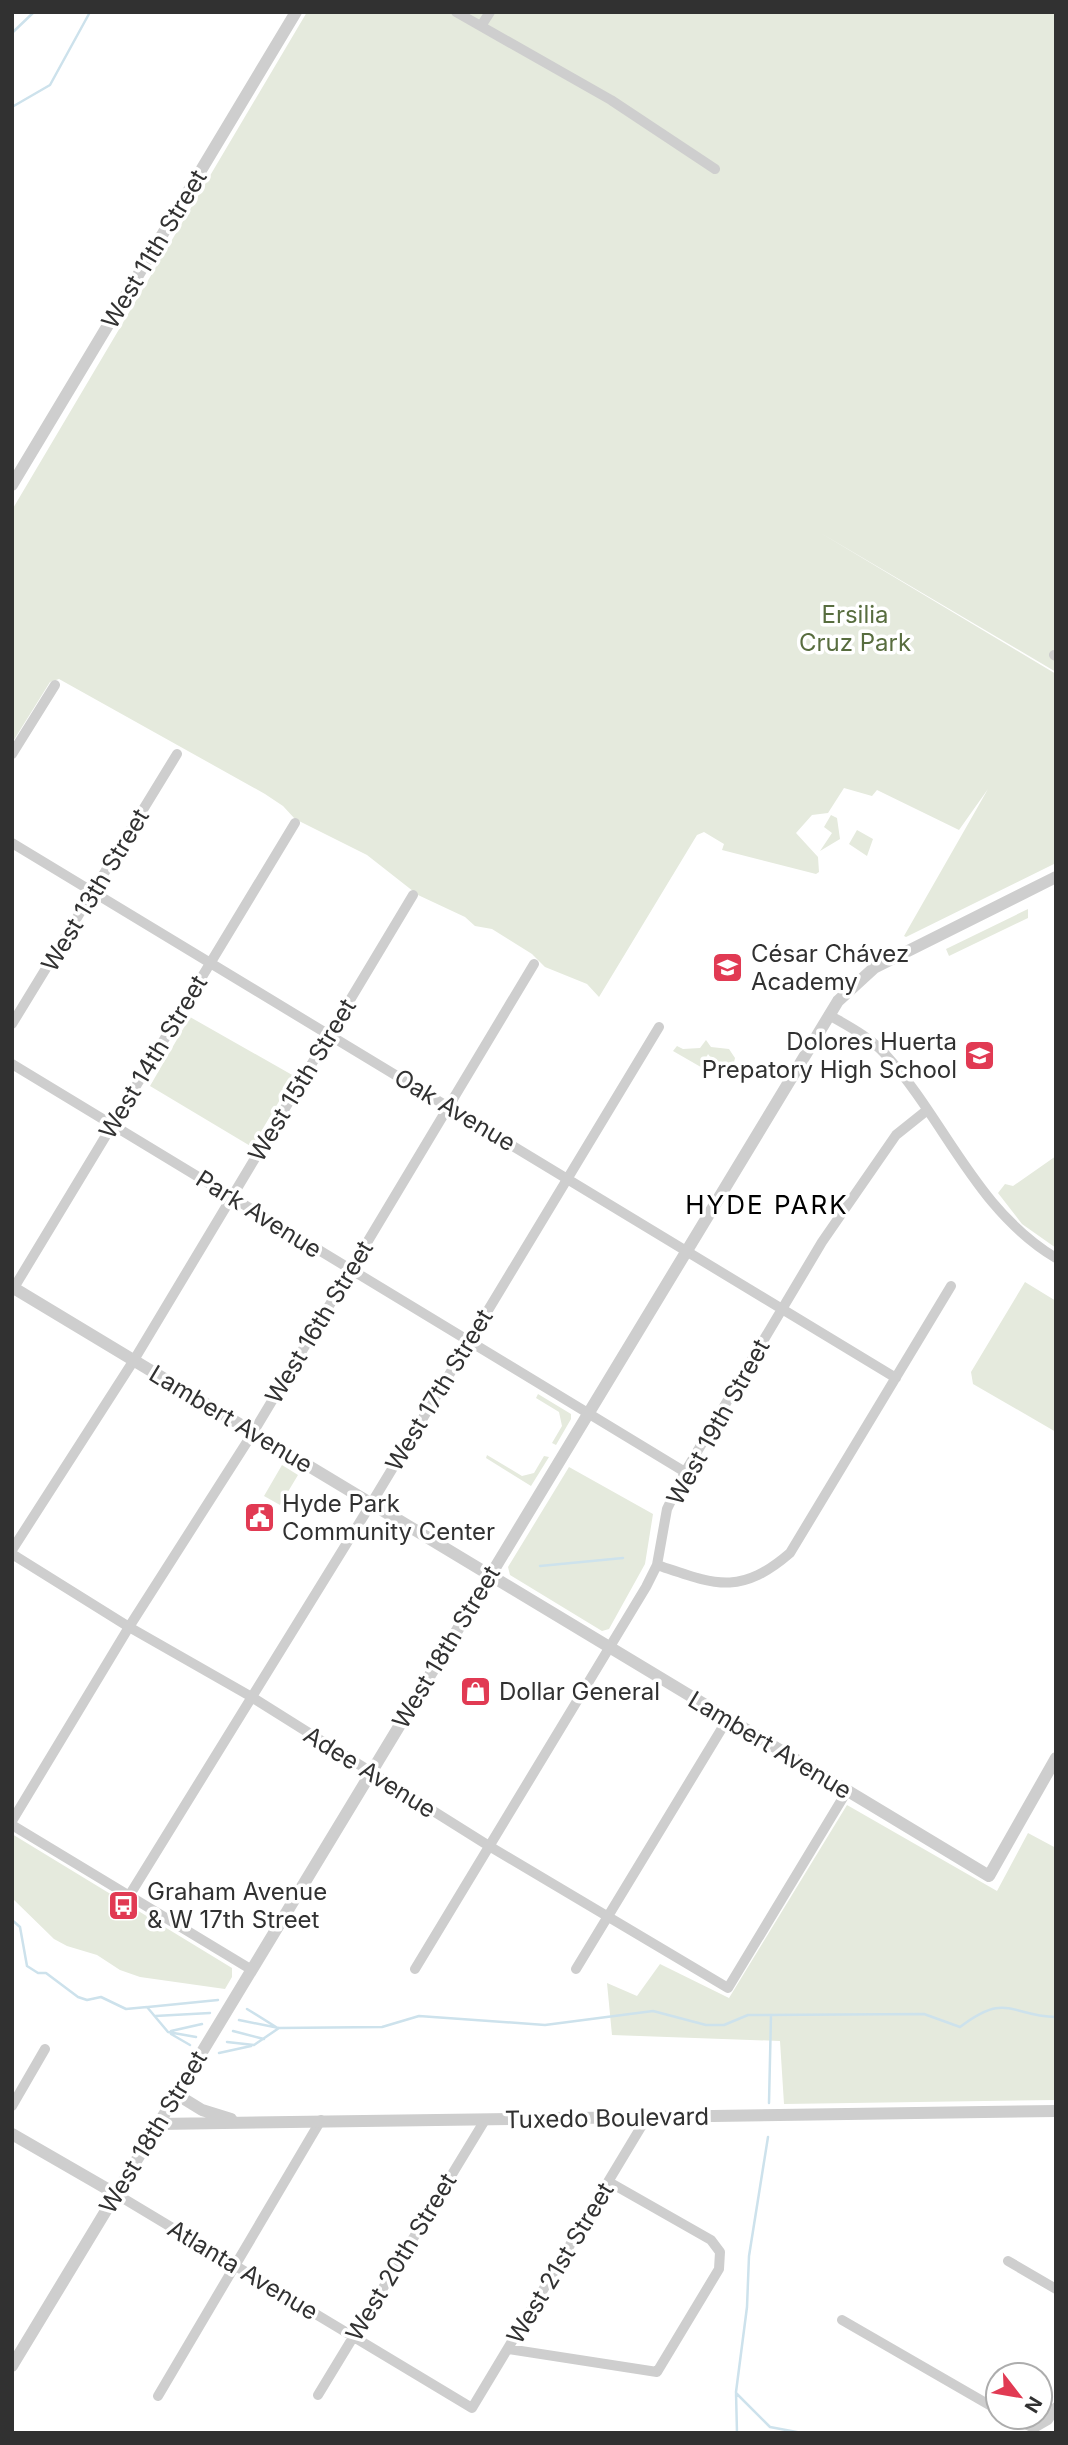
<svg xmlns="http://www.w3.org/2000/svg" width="1068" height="2445" viewBox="0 0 1068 2445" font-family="Inter,sans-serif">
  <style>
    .green { fill: #e5eadd }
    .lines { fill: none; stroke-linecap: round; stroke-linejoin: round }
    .stream { stroke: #cde2ec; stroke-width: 2.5 }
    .minor { stroke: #cecece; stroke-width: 10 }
    .tertiary { stroke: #cecece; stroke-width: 12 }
    .labels { text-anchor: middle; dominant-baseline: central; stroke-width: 7; stroke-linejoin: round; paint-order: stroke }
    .street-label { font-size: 24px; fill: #313131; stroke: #fff }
    .park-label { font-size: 24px; fill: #586d3f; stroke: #fff }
    .poi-label { font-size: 24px; fill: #313131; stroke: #fff; text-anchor: start }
    .neighbourhood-label { font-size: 26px; letter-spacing: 2px; fill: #000; stroke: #fff }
  </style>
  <rect width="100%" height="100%" fill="#fff"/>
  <path class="green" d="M 307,12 L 1056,12 L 1056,672 L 819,532 L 1056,674 L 1056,863 L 906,937 L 904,936 L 988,789 L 959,830 L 877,790 L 872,796 L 844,788 L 828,813 L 812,815 L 796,833 L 818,857 L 819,872 L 816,874 L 722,850 L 724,844 L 704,832 L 697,835 L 599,997 L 587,984 L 545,967 L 532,954 L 492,929 L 475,926 L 465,917 L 418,895 L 367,855 L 295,819 L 283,806 L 265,794 L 59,679 L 50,682 L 12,743 L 12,510 Z
    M 831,815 L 837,818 L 840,839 L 820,851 L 832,833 L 824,827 Z
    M 857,830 L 873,839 L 867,856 L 849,844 Z
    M 1028,909 L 1028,918 L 949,956 L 946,949 Z
    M 190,1017 L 294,1076 L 252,1147 L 150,1086 Z
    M 706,1040 L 711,1047 L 729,1049 L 735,1058 L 732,1071 L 718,1067 L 708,1054 L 705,1060 L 710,1067 L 706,1070 L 673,1051 L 677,1046 L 683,1049 L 700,1048 Z
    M 1056,1156 L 1056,1248 L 1022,1224 L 998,1193 L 1005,1184 L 1013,1186 Z
    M 1025,1282 L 1056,1301 L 1056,1432 L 973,1384 L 971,1372 Z
    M 538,1394 L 571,1414 L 571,1419 L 556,1445 L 552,1443 L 562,1426 L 559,1412 L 536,1398 Z
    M 487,1455 L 522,1476 L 534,1473 L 544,1456 L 549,1457 L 531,1486 L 486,1458 Z
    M 282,1465 L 298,1475 L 280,1505 L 264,1496 Z
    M 569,1467 L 653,1514 L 645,1564 L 609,1629 L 602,1631 L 510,1575 L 508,1567 Z
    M 847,1805 L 997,1891 L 1028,1833 L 1056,1848 L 1056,2100 L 784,2104 L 780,2041 L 612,2035 L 607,1983 L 637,1996 L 660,1964 L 729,1998 Z
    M 12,1834 L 232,1968 L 232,1977 L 225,1989 L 140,1977 L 120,1970 L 97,1955 L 67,1946 L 54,1939 L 12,1898 Z"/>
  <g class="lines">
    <path class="stream" d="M 12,33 L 34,12
      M 12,107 L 50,85 L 90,12
      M 540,1566 L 623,1558
      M 12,1920 L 20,1927 L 27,1966 L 38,1973 L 46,1973 L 78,1997 L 87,2000 L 101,1997 L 126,2009 L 147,2007 L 168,2032 L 196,2037
      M 148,2007 L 218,2000
      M 247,2009 L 276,2027
      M 155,2016 L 210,2013
      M 239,2020 L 279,2028
      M 171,2031 L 202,2024
      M 233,2031 L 264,2039
      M 171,2034 L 190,2045
      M 227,2042 L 254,2045 L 279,2028 L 382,2027 L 419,2016 L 545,2025 L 653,2011 L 706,2025 L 724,2025 L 748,2015 L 924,2014 L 960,2027 C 1007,1991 1010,2016 1056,2017
      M 219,2053 L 251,2046
      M 769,2103 L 771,2015
      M 736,2393 L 770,2427 L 802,2433
      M 737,2433 L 736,2392 L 747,2307 L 749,2256 L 768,2137"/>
    <path class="minor" d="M 456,12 L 611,100 L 715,169
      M 481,26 L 490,12
      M 1054,655 L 1056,656
      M 12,754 L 55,685
      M 12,843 L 896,1378
      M 829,1015 C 848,1026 870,1037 886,1055 C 946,1122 976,1210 1056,1258
      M 12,1024 L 177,754
      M 12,1064 L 685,1472
      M 12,1291 L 295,823
      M 12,1550 L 134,1360 L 413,895
      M 12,1554 L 129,1627 L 250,1696 L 489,1846 L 728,1988 L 847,1791
      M 657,1565 C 714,1584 739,1597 790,1553 L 951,1286
      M 12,1821 L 129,1627 L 254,1431 L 534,964
      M 12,1825 L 252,1970
      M 129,1896 L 371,1504 L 659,1027
      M 415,1969 L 646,1587 L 657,1565 L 667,1509 L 685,1472 L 822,1242 L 896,1135 L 926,1111
      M 576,1969 L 727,1720
      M 12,2106 L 45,2049
      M 116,2194 L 472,2408 L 647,2117
      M 1008,2261 L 1056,2289
      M 842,2320 L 998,2410
      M 508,2349 L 657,2372 L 719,2269 L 720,2252 L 711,2240 L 609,2182
      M 318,2395 L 485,2120
      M 158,2396 L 321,2120
      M 1010,2417 L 1034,2428 L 1048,2420 L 1056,2407"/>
    <path class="tertiary" d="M 12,485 L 296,12
      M 12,1287 L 989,1876 L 1056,1758
      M 176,2094 L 202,2110 L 231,2119
      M 158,2124 L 1056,2111
      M 12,2134 L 116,2194
      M 12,2366 L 838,1001 L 874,968 L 1056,877"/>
  </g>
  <defs>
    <symbol id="school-square" viewBox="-11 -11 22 22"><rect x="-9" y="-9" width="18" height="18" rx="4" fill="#e13a53" stroke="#fff"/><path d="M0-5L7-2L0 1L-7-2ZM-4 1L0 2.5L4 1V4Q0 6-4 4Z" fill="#fff"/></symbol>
    <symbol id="civic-square" viewBox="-11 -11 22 22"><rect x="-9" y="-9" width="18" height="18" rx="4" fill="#e13a53" stroke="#fff"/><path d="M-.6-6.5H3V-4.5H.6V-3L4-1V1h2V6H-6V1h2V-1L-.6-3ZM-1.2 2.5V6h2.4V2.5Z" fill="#fff"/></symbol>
    <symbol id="shop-square" viewBox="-11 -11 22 22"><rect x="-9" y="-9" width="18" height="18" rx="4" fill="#e13a53" stroke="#fff"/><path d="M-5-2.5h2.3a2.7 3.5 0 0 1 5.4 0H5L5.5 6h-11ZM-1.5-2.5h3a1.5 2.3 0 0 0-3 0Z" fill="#fff"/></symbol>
    <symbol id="bus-square" viewBox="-11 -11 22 22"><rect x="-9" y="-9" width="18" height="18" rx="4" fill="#e13a53" stroke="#fff"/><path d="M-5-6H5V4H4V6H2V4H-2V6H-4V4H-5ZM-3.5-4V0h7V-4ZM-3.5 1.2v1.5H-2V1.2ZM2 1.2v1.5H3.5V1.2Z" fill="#fff"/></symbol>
  </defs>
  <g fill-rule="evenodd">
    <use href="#school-square" x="710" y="950" width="35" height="35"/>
    <use href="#school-square" x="962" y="1038" width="35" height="35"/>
    <use href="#civic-square" x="242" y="1500" width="35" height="35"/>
    <use href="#shop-square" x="458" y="1674" width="35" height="35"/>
    <use href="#bus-square" x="106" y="1888" width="35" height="35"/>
  </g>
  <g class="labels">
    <g class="street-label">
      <text transform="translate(154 249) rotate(-59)">West 11th Street</text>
      <text transform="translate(95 890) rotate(-59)">West 13th Street</text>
      <text transform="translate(153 1057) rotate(-59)">West 14th Street</text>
      <text transform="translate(302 1080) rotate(-59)">West 15th Street</text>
      <text transform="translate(455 1110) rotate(31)">Oak Avenue</text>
      <text transform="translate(259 1214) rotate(32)">Park Avenue</text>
      <text transform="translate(319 1322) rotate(-59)">West 16th Street</text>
      <text transform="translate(439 1390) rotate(-59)">West 17th Street</text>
      <text transform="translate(231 1419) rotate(31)">Lambert Avenue</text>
      <text transform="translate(718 1422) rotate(-61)">West 19th Street</text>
      <text transform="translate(446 1647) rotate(-59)">West 18th Street</text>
      <text transform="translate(770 1745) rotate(31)">Lambert Avenue</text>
      <text transform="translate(370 1772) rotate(32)">Adee Avenue</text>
      <text transform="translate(607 2118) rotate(-1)">Tuxedo Boulevard</text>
      <text transform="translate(153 2132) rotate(-59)">West 18th Street</text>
      <text transform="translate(401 2257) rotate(-59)">West 20th Street</text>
      <text transform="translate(560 2263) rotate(-59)">West 21st Street</text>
      <text transform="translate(243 2270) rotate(31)">Atlanta Avenue</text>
    </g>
    <g class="park-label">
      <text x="855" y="614">Ersilia<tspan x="855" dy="28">Cruz Park</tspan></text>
    </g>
    <g class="poi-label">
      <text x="751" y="953">César Chávez<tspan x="751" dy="28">Academy</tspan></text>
      <text x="957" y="1041" text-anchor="end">Dolores Huerta<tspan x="957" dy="28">Prepatory High School</tspan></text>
      <text x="282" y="1503">Hyde Park<tspan x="282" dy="28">Community Center</tspan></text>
      <text x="499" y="1691">Dollar General</text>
      <text x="147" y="1891">Graham Avenue<tspan x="147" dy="28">&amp; W 17th Street</tspan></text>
    </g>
    <g class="neighbourhood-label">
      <text x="767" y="1204">HYDE PARK</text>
    </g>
  </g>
  <rect width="1068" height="2445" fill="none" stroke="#313131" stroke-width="28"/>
  <g transform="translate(1019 2396) rotate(121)"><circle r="33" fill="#ffffff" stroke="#adadad" stroke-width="2"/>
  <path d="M0-5L12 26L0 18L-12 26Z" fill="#e13a53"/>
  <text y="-10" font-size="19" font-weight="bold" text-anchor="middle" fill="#313131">N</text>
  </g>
</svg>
